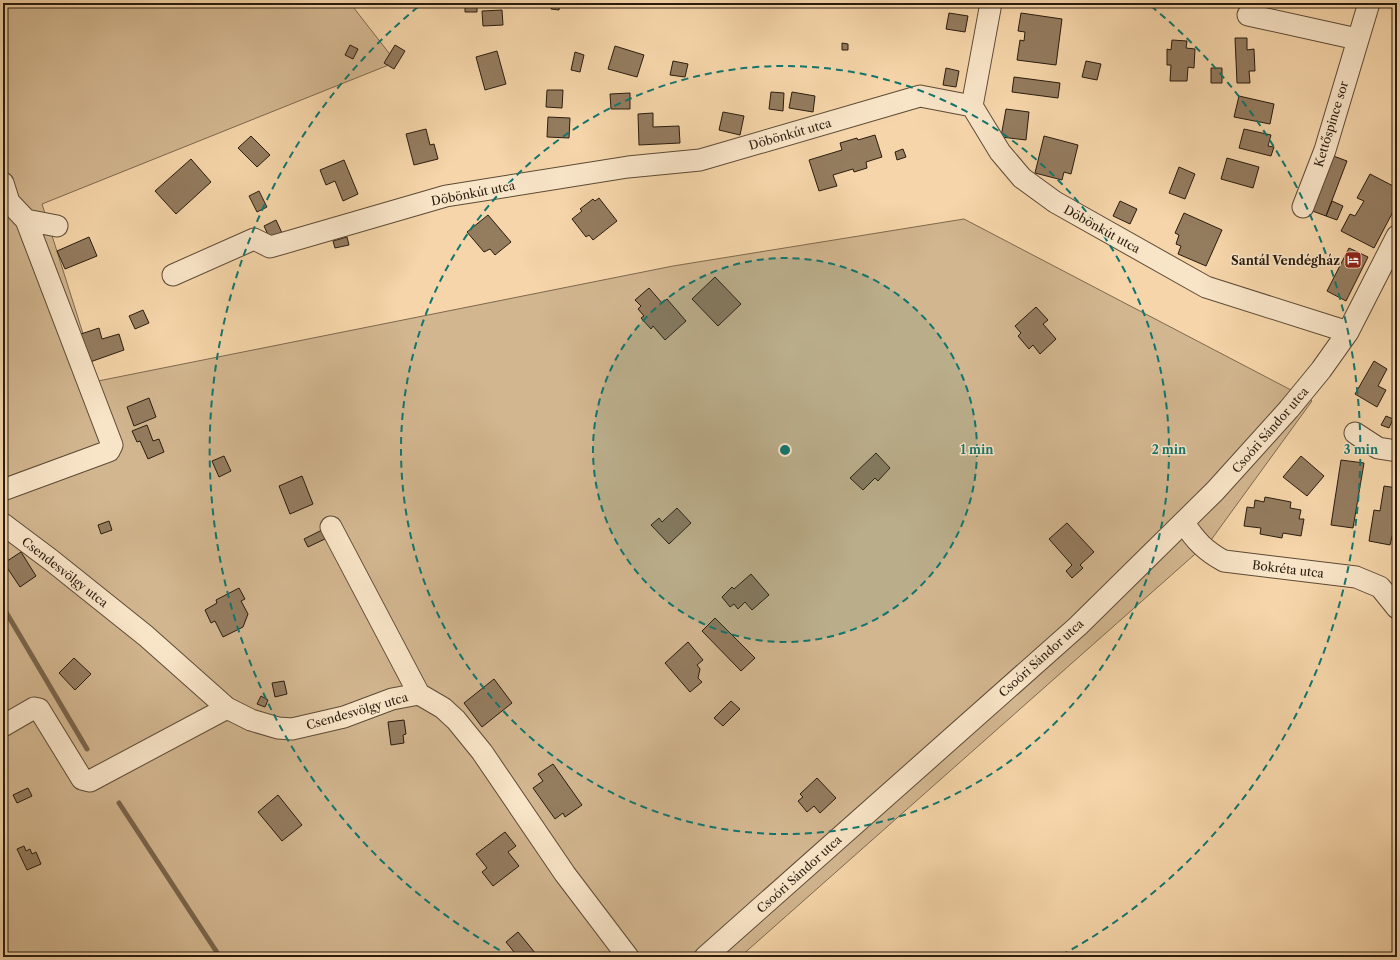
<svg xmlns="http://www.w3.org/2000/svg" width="1400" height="960" viewBox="0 0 1400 960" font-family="'Libre Caslon Text',serif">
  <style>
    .green { fill: #d2b68f; stroke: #7e694e }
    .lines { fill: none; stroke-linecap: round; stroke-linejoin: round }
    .stream { stroke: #7a654b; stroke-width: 5 }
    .building { fill: #947c5f; stroke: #2a1c0e }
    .minor-casing { stroke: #5d4a35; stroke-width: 23 }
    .minor { stroke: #f8e4c7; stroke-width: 21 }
    .ring { fill: none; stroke: #0f766e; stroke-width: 2; stroke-dasharray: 7 5 }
    .labels { text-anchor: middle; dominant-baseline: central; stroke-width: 3; stroke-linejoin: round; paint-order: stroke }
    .street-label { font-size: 12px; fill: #2a1c0e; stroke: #f8e4c7 }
    .poi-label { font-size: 12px; font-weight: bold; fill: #2a1c0e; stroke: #f8e4c7; text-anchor: end }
    .centre { fill: #0f766e; stroke: #f8e4c7; stroke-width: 2 }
    .ring-label { font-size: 12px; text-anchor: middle; font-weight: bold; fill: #0f766e; stroke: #f8e4c7; stroke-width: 3; stroke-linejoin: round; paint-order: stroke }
  </style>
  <rect width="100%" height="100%" fill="#f5d5a9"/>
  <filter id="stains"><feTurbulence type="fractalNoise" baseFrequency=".005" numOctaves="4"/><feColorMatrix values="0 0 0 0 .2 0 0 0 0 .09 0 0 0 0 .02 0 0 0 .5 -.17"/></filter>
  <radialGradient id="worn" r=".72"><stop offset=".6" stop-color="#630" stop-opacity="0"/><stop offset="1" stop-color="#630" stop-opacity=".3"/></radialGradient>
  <path class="green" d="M 3,3 L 350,3 L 396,62 L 42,204 L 98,381 L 673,266 L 964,219 L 1312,401 L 1211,540 L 740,957 L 3,957 Z"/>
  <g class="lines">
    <path class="stream" d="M 3,607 L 87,749
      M 119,803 L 220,957"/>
  </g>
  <path class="building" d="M 465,3 L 477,3 L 477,12 L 465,12 Z
    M 551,3 L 560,3 L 559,10 L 551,9 Z
    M 895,3 L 915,3 L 915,7 L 895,5 Z
    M 502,10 L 503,25 L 483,26 L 482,11 Z
    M 949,13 L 968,16 L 965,32 L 946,29 Z
    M 1021,13 L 1062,19 L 1056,65 L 1017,60 L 1020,40 L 1024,41 L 1025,32 L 1018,31 Z
    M 1235,38 L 1247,38 L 1247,50 L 1254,49 L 1255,71 L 1249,71 L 1250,83 L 1237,83 Z
    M 1172,40 L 1187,41 L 1186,48 L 1195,49 L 1194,68 L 1188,67 L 1187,81 L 1170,81 L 1171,65 L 1167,65 L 1167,49 L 1171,50 Z
    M 842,43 L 848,44 L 848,50 L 842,50 Z
    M 350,45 L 358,49 L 353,59 L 345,55 Z
    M 395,45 L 405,51 L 394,69 L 384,63 Z
    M 615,46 L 644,55 L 637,77 L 608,69 Z
    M 497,51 L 506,84 L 485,90 L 476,57 Z
    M 575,52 L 584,55 L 580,72 L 571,70 Z
    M 673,61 L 688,64 L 685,77 L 670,75 Z
    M 1086,61 L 1101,64 L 1097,80 L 1082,77 Z
    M 946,68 L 959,71 L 956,87 L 943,85 Z
    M 1211,68 L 1222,68 L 1222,83 L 1211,83 Z
    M 1014,77 L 1060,83 L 1058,98 L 1012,92 Z
    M 547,90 L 563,90 L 562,108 L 546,107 Z
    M 771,92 L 784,93 L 783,111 L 769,109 Z
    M 792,92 L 815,96 L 813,112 L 789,108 Z
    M 630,93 L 630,109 L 611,109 L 610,94 Z
    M 1239,96 L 1274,104 L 1270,124 L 1234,117 Z
    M 1006,109 L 1029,112 L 1026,140 L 1001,137 Z
    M 723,112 L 744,116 L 740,135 L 719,130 Z
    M 653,113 L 653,127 L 679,126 L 680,143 L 639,145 L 638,114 Z
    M 548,117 L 570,118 L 569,138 L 547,137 Z
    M 426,129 L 430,145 L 434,144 L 438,159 L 414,165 L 406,134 Z
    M 1244,129 L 1271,135 L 1268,146 L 1274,147 L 1271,156 L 1239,148 Z
    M 875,135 L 882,157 L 866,162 L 867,168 L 854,172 L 853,169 L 833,175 L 837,186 L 819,191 L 809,160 L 842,150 L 840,143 L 857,138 L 858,140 Z
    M 251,136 L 270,155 L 257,167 L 238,148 Z
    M 1044,136 L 1078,145 L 1071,174 L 1064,172 L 1062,180 L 1035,173 Z
    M 903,149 L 906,157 L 897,160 L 895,152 Z
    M 1328,154 L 1347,161 L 1326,216 L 1307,209 Z
    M 1227,158 L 1259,167 L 1253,188 L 1221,179 Z
    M 191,159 L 211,182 L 176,214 L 155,191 Z
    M 344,160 L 358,194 L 343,201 L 335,181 L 326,185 L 320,170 Z
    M 1179,167 L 1195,174 L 1185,199 L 1169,193 Z
    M 1370,174 L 1397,188 L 1397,204 L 1374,248 L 1341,231 L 1350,214 L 1355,216 L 1364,201 L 1357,198 Z
    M 259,191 L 267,207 L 257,212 L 249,196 Z
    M 599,198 L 617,221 L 593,240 L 589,235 L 586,237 L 572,219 L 582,211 L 580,209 L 593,199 L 595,201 Z
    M 1120,201 L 1137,209 L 1130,224 L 1113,216 Z
    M 1332,201 L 1343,206 L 1337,220 L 1326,216 Z
    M 1184,213 L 1222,230 L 1206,266 L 1178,254 L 1181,246 L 1176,244 L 1179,235 L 1175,233 Z
    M 488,215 L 511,242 L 495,255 L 490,249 L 484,252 L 467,232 Z
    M 276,220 L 282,233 L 270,239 L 264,226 Z
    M 89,237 L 97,256 L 65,269 L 57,251 Z
    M 347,237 L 349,245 L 335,248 L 333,241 Z
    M 1349,248 L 1368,257 L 1346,301 L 1327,291 Z
    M 715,277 L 741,304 L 718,326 L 692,299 Z
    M 649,288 L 662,303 L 667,299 L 686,321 L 665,340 L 653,326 L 651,329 L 641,318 L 644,316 L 638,309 L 641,306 L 635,300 Z
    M 1036,307 L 1048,320 L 1043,324 L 1056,339 L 1040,354 L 1033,345 L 1029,349 L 1018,336 L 1021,333 L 1015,326 Z
    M 143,310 L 149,323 L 135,329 L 129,316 Z
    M 99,328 L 102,339 L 119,334 L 124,350 L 90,362 L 81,334 Z
    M 1374,361 L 1387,369 L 1378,386 L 1386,390 L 1377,407 L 1355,394 Z
    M 149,398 L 156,417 L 134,426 L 127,407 Z
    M 1386,416 L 1393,419 L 1389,428 L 1381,425 Z
    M 147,425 L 153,441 L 159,439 L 164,452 L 148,459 L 140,441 L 137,442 L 132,431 Z
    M 876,453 L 890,468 L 878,481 L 875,478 L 863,490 L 850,478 Z
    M 224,456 L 231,471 L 219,477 L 212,461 Z
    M 1301,456 L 1324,476 L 1307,496 L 1283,477 Z
    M 1341,460 L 1364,463 L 1353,528 L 1331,525 Z
    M 302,476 L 313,504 L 290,514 L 279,486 Z
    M 1384,486 L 1397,488 L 1397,516 L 1390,545 L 1369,541 L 1374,510 L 1380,511 Z
    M 1265,497 L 1291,502 L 1290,508 L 1301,510 L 1299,519 L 1304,519 L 1301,536 L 1283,533 L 1282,538 L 1260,534 L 1261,528 L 1244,526 L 1247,507 L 1254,508 L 1255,500 L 1264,502 Z
    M 677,508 L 691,523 L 669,544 L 651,525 L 659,518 L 662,522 Z
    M 109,521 L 112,530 L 101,534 L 98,525 Z
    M 1067,523 L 1094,552 L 1080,565 L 1083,568 L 1072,578 L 1066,571 L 1072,565 L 1049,539 Z
    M 322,530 L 327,538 L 308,547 L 304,539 Z
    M 21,552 L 36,576 L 20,587 L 4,563 Z
    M 751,574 L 769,595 L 752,610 L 745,602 L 738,609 L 734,604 L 730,607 L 722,597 L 732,587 L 734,589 Z
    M 239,588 L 245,599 L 241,601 L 248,614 L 243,627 L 223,637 L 215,621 L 211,623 L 205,610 L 217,603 L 216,600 Z
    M 715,618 L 755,658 L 741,671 L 702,631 Z
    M 688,642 L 703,660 L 697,665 L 700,669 L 698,678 L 702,682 L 690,692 L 665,663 Z
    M 74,658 L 91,674 L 75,690 L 59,673 Z
    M 494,679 L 512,703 L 482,727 L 464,703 Z
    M 284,681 L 287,694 L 275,697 L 272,683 Z
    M 261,696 L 268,700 L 265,707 L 257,704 Z
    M 731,701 L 740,709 L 723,726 L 714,718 Z
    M 404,720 L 406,734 L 403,735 L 404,743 L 391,745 L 388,722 Z
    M 553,764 L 582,805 L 565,817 L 563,813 L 555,819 L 533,788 L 543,781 L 538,774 Z
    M 817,778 L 836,798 L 820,813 L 814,806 L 807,812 L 798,801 L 803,797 L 800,794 Z
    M 28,788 L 32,796 L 17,803 L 13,795 Z
    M 278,795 L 302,825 L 282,841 L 258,812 Z
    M 505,832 L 516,846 L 508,852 L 519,866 L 493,886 L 482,872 L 487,868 L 476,854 Z
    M 24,846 L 26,851 L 30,849 L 32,854 L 36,852 L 41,864 L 27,870 L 17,849 Z
    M 518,932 L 536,954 L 532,957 L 518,957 L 506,942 Z"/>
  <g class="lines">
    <defs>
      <path id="minor" d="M 1248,15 L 1357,39
        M 972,106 L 991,3
        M 3,183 L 9,202 L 26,220 L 57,226
        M 1303,207 L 1325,150 L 1369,3
        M 173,275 L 254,239 L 270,247 L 446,196 L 628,167 L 700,160 L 920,96 L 972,106 L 1000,152 L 1022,178 L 1055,202 L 1206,287 L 1348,332
        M 1355,433 L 1378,448 L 1397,451
        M 3,490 L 109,451 L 112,445 L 26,220
        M 1184,523 C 1195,540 1205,551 1224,561 L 1356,577 L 1380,587 L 1397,608
        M 3,524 L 51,560 L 146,636 L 227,708 L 251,720 L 278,728 L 292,729 L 344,717 L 392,699 L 419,694 L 443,708 L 456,720 L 482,752 L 565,874 L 628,957
        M 331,527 L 419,694
        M 3,726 L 34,708 L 39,709 L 82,779 L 90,781 L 227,708
        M 705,957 L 1078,626 L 1215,491 L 1289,409 L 1321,370 L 1348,332 L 1397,236"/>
    </defs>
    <use href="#minor" class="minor-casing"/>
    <use href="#minor" class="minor"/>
  </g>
  <circle cx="785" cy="450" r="192" fill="#0f766e" fill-opacity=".12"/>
  <g class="ring">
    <circle cx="785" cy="450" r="192"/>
    <circle cx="785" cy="450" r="384"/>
    <path d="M510 956A576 576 0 0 1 419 6M1151 6A576 576 0 0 1 1060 956"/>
  </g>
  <defs>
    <symbol id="hotel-square" viewBox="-11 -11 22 22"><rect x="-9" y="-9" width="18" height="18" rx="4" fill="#8f2418" stroke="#f8e4c7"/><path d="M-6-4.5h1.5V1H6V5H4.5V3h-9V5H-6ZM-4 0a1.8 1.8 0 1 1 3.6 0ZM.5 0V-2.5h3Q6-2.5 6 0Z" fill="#fff"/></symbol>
  </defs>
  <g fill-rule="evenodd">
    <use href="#hotel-square" x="1343" y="250" width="20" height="20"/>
  </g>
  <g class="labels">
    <g class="street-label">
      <text transform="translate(1331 124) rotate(-73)">Kettőspince sor</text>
      <text transform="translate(790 134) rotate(-16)">Döbönkút utca</text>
      <text transform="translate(473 193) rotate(-11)">Döbönkút utca</text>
      <text transform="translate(1102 229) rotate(29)">Döbönkút utca</text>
      <text transform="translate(1270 430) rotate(-49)">Csoóri Sándor utca</text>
      <text transform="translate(1288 569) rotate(7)">Bokréta utca</text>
      <text transform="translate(65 572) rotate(38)">Csendesvölgy utca</text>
      <text transform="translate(1041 658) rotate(-42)">Csoóri Sándor utca</text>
      <text transform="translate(357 711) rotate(-16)">Csendesvölgy utca</text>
      <text transform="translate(799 874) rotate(-42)">Csoóri Sándor utca</text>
    </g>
    <g class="poi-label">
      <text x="1340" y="260">Santál Vendégház</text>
    </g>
  </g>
  <circle cx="785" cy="450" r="6" class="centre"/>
  <g class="ring-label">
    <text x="977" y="454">1 min</text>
    <text x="1169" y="454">2 min</text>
    <text x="1361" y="454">3 min</text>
  </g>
  <rect width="1400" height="960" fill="none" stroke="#f5d5a9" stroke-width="16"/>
  <rect x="4" y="4" width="1392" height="952" fill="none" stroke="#2a1c0e" stroke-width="2"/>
  <rect x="8" y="8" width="1384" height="944" fill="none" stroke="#2a1c0e"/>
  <rect width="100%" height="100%" filter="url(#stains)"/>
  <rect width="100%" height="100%" fill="url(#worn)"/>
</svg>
